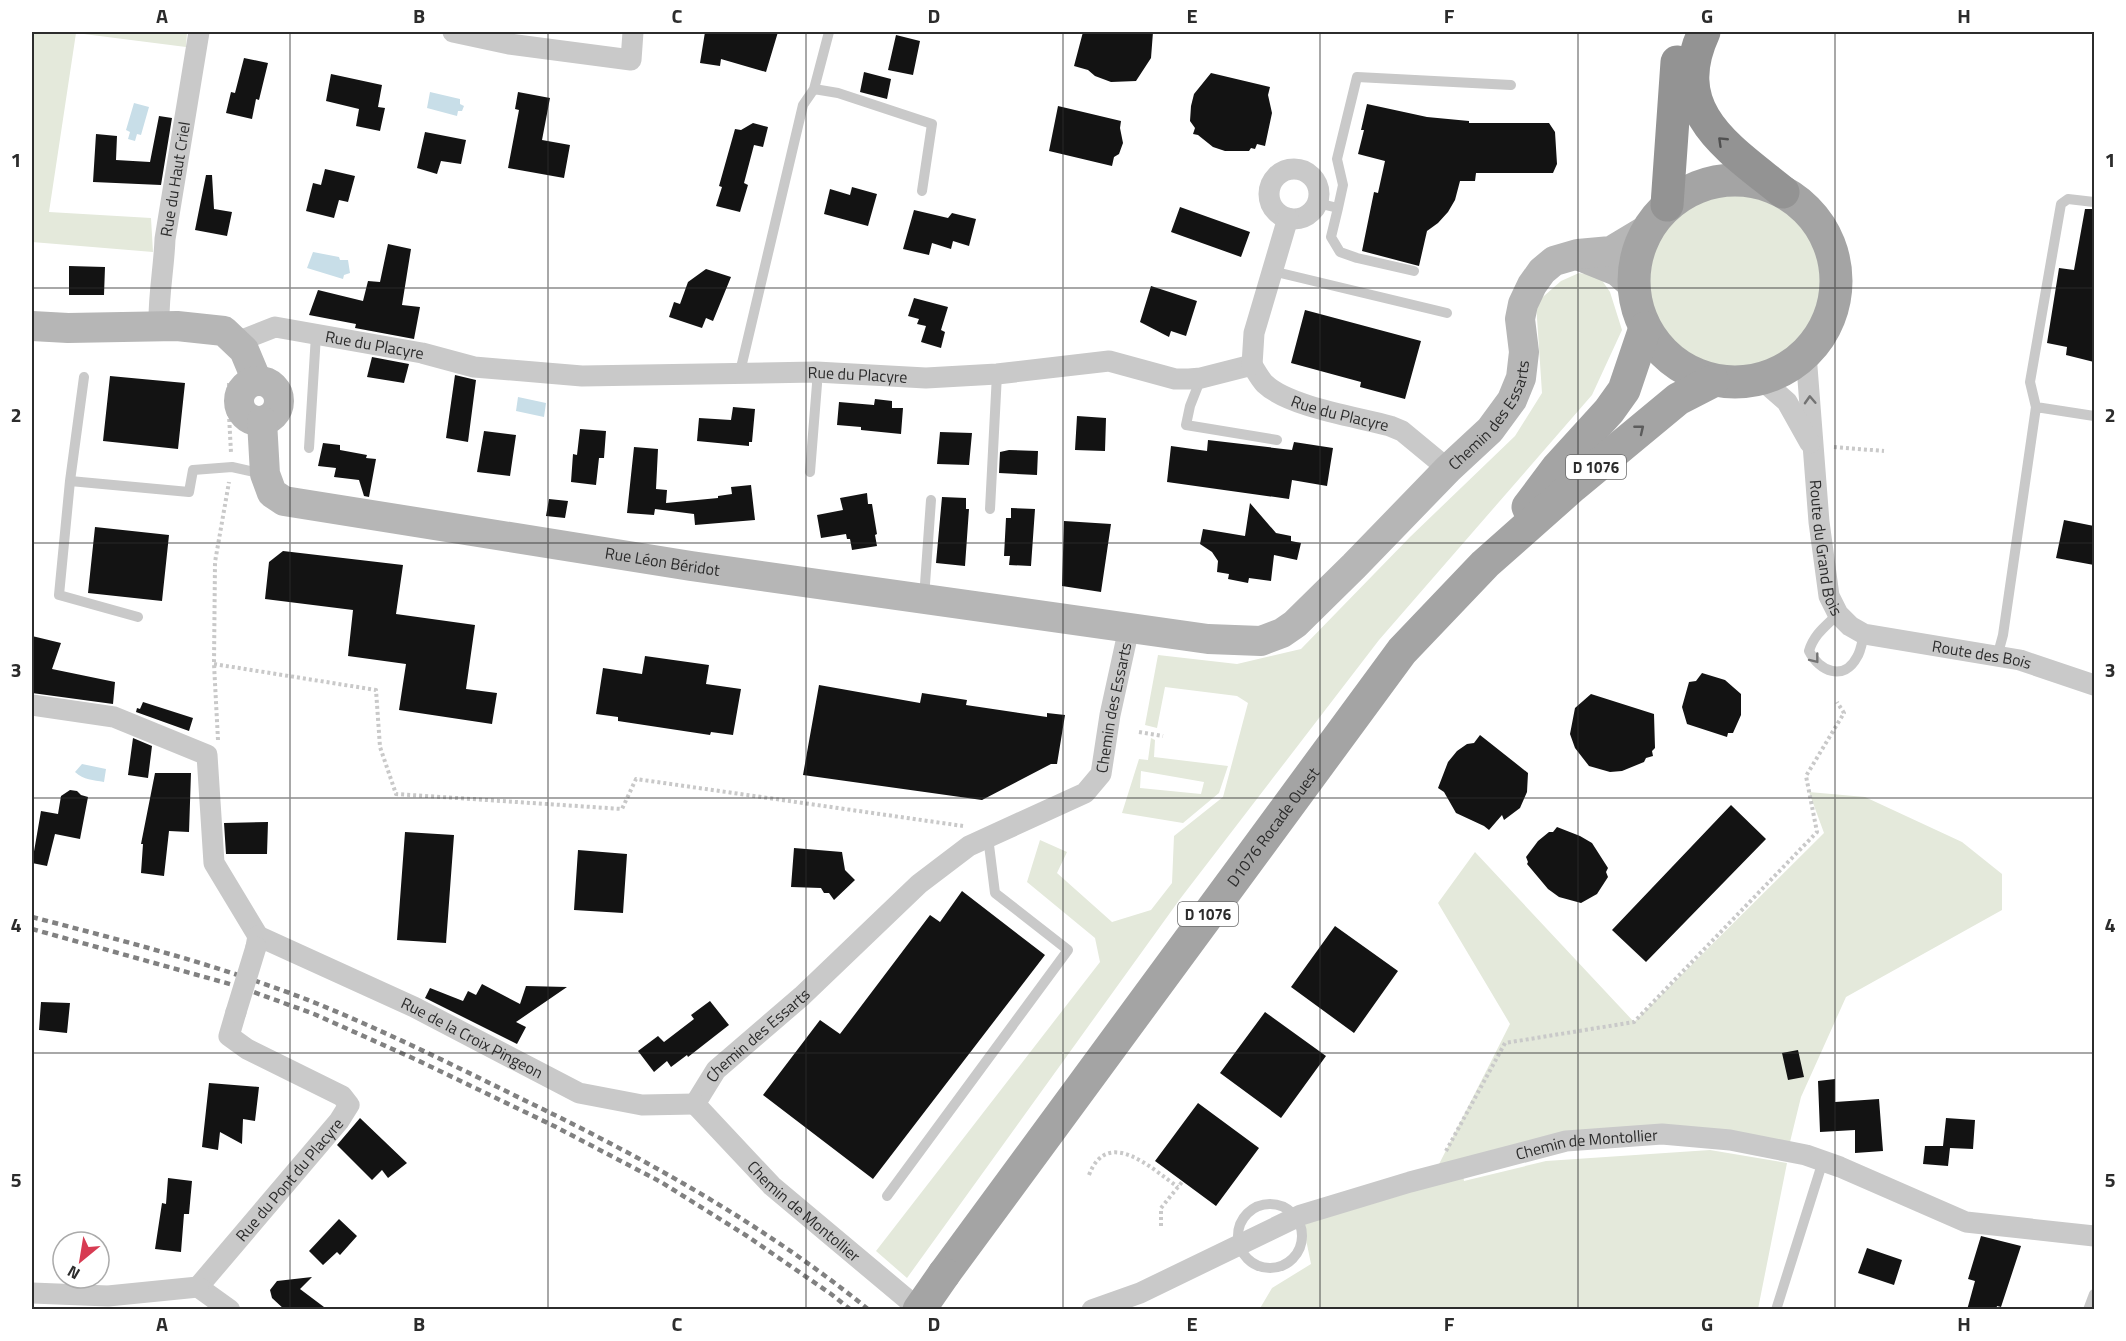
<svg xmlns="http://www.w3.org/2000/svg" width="2126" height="1341" viewBox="0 0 2126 1341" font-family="'Titillium Web',sans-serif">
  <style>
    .green { fill: #e4e9db; fill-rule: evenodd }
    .water { fill: #c8dee8 }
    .building { fill: #131313 }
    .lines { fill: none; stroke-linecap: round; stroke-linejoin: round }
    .path { stroke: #c9c9c9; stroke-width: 4; stroke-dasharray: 3 3; stroke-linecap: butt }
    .lane { stroke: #c9c9c9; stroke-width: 10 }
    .street { stroke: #c9c9c9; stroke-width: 21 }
    .secondary { stroke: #b6b6b6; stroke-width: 30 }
    .primary { stroke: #a4a4a4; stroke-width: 33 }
    .highway { stroke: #939393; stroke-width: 33 }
    .rail { stroke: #818181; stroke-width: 4.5; stroke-dasharray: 6 4.5; stroke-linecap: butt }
    .street-bridge { stroke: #c9c9c9; stroke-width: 21 }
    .primary-bridge { stroke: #a4a4a4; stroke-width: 33 }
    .oneway { stroke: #505050 }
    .oneway2 { stroke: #737373 }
    .oneway3 { stroke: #5c5c5c }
    .grid { fill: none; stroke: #2c2c2c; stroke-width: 1.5; stroke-opacity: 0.55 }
    .labels { text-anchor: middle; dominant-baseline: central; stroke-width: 6; stroke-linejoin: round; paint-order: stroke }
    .shield { fill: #fff; stroke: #6b6b6b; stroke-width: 1.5 }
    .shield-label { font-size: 15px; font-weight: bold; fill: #2c2c2c }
    .street-label { font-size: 16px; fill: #2c2c2c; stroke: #fff }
    .neatline { fill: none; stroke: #2c2c2c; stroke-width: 2 }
    .grid-label { font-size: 20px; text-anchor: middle; font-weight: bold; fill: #2c2c2c }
  </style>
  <rect width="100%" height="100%" fill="#fff"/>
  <path class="green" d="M 32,32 L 187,32 L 186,47 L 76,33 L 49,212 L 151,218 L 153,252 L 32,242 Z
    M1648 279a89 89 0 1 1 178 0a89 89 0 1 1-178 0Z
    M 1579,273 L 1599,276 L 1610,292 L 1622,330 L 1592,395 L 1379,640 L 1180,899 L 907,1278 L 876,1251 L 1100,962 L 1095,938 L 1027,882 L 1040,840 L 1067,852 L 1057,873 L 1112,922 L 1151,910 L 1172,883 L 1174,836 L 1223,797 L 1248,703 L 1237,696 L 1165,687 L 1157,728 L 1145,725 L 1158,655 L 1237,664 L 1301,649 L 1410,537 L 1515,436 L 1542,393 L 1536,303 L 1561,281 Z
    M 1151,738 L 1155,740 L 1154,757 L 1228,766 L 1219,793 L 1183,823 L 1122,813 L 1139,759 L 1148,760 ZM 1141,771 L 1204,782 L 1201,794 L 1140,788 Z
    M 1809,792 L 1865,797 L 1962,842 L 2002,874 L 2002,910 L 1846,997 L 1801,1097 L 1790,1142 L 1643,1128 L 1462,1169 L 1464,1181 L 1546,1161 L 1710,1150 L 1787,1163 L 1758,1309 L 1259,1310 L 1272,1288 L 1311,1264 L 1301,1215 L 1433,1176 L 1510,1024 L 1438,903 L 1475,852 L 1634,1022 L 1824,833 Z"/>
  <path class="water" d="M 430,92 L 460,99 L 460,104 L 464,106 L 462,111 L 458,111 L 457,116 L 427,108 Z
    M 134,103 L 149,107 L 141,135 L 137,134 L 135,141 L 128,139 L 130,132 L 126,130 Z
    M 313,252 L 339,257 L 340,260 L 348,260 L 350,273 L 344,275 L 343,279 L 307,268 Z
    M 518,397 L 546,403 L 544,417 L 516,411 Z
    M 82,764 L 106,769 L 104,782 C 93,780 84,780 75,772 Z"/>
  <path class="building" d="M 705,32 L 778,32 L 766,72 L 721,59 L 720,66 L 700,63 Z
    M 1083,32 L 1153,32 L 1151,58 L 1136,81 L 1111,82 L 1095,76 L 1088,70 L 1074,66 Z
    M 896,35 L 920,41 L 913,75 L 888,70 Z
    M 244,58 L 268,63 L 259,100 L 256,99 L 252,119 L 226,113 L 231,92 L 235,93 Z
    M 864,72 L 891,79 L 887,99 L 860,92 Z
    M 1211,73 L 1270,87 L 1268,95 L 1272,113 L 1265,146 L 1257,144 L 1255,149 L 1251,148 L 1249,151 L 1225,151 L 1213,147 L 1198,135 L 1193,134 L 1195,128 L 1190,121 L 1191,106 L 1194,94 Z
    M 331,74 L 382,85 L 378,107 L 385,108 L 380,131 L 356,126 L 359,109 L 326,101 Z
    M 518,92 L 550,98 L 542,140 L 570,145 L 564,178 L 508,168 L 519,110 L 515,109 Z
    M 1367,104 L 1427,117 L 1469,121 L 1469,123 L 1549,123 L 1555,132 L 1557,164 L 1553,173 L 1476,173 L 1475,181 L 1460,181 L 1455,200 L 1448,212 L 1438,223 L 1427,231 L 1419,266 L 1362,251 L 1374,192 L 1378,193 L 1385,161 L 1358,154 L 1364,130 L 1361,130 Z
    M 1058,106 L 1121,121 L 1120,128 L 1123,143 L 1119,154 L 1114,157 L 1112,166 L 1049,151 Z
    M 159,116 L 172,118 L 161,185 L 93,182 L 96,134 L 117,136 L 116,160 L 150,162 Z
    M 753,123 L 768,127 L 763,147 L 754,145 L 744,183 L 748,185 L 740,212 L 716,206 L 722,187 L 719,186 L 735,129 L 741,130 Z
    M 425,132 L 466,140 L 461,164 L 441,161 L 437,174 L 417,168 Z
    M 325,169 L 355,176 L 348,202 L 339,200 L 334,218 L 306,211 L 313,183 L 321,185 Z
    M 206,175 L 212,175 L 214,209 L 232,212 L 227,236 L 195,230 Z
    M 852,187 L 877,194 L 868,226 L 824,214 L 830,189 L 850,195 Z
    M 1180,207 L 1250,232 L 1241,257 L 1171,232 Z
    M 2085,209 L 2094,209 L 2094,362 L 2066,355 L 2067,347 L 2047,343 L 2059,268 L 2074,270 Z
    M 914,210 L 948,218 L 952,213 L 976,219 L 969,246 L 953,241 L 951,249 L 932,243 L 929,255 L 903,249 Z
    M 388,244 L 411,249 L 402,305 L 420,307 L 414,339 L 355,328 L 356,324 L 309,315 L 318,290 L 363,301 L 368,281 L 380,282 Z
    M 69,266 L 105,267 L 104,295 L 69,295 Z
    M 706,269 L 731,277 L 713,321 L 706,318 L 702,328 L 669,317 L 674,302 L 680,304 L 688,282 Z
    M 1151,286 L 1197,301 L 1186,336 L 1171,331 L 1169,337 L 1140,322 Z
    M 914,298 L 948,307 L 941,330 L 945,332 L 941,348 L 921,342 L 926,326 L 917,324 L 919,319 L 908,316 Z
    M 1305,310 L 1421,341 L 1405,399 L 1360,387 L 1361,382 L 1291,363 Z
    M 372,357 L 409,364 L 404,383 L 367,377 Z
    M 455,375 L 476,380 L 468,442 L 446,438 Z
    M 110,376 L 185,383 L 178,449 L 103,441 Z
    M 875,399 L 892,401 L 892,408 L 903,408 L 901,434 L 861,430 L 861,427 L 837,425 L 839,402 L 874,405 Z
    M 733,407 L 755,409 L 752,442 L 749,442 L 749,446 L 697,441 L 699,418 L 731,420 Z
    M 1077,416 L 1106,418 L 1105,451 L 1075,450 Z
    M 580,429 L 606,431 L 604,458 L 599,458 L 596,485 L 571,482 L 573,454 L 577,455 Z
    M 484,431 L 516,435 L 510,476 L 477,472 Z
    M 940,432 L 972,433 L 969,465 L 937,464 Z
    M 1208,440 L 1292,450 L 1294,442 L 1333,448 L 1327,486 L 1292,480 L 1289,499 L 1167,482 L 1171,446 L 1207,451 Z
    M 323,443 L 340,445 L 340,450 L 367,455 L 366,458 L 376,459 L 369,497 L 364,496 L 359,480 L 334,477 L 336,468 L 318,466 Z
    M 634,447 L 658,449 L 656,489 L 667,490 L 666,503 L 718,498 L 718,496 L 732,494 L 731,487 L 751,485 L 755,520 L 695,525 L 694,514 L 655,509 L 654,515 L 627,513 Z
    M 1009,450 L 1038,451 L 1037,475 L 999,473 L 1000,452 Z
    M 867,493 L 868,504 L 872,504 L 877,534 L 875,535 L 877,546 L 852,550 L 850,539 L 847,539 L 846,534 L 821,538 L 817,515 L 843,510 L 840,498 Z
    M 942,497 L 966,498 L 966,509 L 969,509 L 965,566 L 936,563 Z
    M 549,499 L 568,501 L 565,518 L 546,516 Z
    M 1250,503 L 1276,533 L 1291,536 L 1291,541 L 1301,543 L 1297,560 L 1274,555 L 1271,581 L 1249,578 L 1248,583 L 1228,579 L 1229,574 L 1217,572 L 1218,561 L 1212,552 L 1200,544 L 1203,529 L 1245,536 Z
    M 1011,508 L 1035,509 L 1031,566 L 1009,565 L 1010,556 L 1004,556 L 1006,518 L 1011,518 Z
    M 2064,520 L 2094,526 L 2094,565 L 2056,558 Z
    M 1064,521 L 1111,524 L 1101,592 L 1062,586 Z
    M 95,527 L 169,535 L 162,601 L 88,593 Z
    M 283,551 L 403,565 L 396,614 L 475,625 L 466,689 L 497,693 L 492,724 L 399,710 L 406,664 L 348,656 L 353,610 L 265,599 L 269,562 Z
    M 32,636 L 61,643 L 52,669 L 115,682 L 113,704 L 32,693 Z
    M 645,656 L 709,665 L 706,684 L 741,689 L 733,735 L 711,732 L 710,735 L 618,721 L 618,717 L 596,714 L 603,668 L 642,674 Z
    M 1702,673 L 1725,680 L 1741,694 L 1741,715 L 1733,733 L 1728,733 L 1727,737 L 1687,724 L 1682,707 L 1689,682 L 1696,681 Z
    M 819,685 L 920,703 L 922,693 L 967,700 L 966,705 L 1047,717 L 1047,713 L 1065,715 L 1057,764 L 1051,764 L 982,800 L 803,775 Z
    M 1591,694 L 1654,714 L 1655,748 L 1652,751 L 1653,756 L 1646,758 L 1644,762 L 1622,771 L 1610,772 L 1589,766 L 1575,748 L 1570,734 L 1575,708 Z
    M 143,702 L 193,718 L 189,731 L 136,712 L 137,708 L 140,709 Z
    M 1480,735 L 1528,773 L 1527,792 L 1520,808 L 1504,820 L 1502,815 L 1489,830 L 1484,826 L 1456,813 L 1444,792 L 1438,788 L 1448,762 L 1457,751 L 1467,744 L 1474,743 Z
    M 133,738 L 152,746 L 148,778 L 128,775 Z
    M 155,773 L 191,773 L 189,832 L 169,831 L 164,876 L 141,873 L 143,844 L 141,844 Z
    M 70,790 L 77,791 L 81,795 L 88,797 L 80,839 L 55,834 L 47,866 L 32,863 L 41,811 L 58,814 L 61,796 Z
    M 1731,805 L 1766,839 L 1646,962 L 1612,930 Z
    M 268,822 L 267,854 L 226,854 L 224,823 Z
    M 1557,827 L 1580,836 L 1592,843 L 1608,868 L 1606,872 L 1608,877 L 1597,894 L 1581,903 L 1559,897 L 1548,889 L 1527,864 L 1528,862 L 1526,857 L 1538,841 L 1549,832 L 1553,832 Z
    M 405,832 L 454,835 L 446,943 L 397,940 Z
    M 794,848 L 842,852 L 845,870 L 855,880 L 834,900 L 829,893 L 824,893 L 821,888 L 791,887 Z
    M 578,850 L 627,854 L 623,913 L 574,910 Z
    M 962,891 L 1045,955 L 873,1179 L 763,1095 L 820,1020 L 840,1034 L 930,915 L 940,922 Z
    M 1335,926 L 1398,971 L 1354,1033 L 1291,987 Z
    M 482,984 L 520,1004 L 526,986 L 567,987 L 516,1022 L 526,1027 L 517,1044 L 425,998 L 430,988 L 463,1001 L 468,991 L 476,995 Z
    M 710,1001 L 729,1025 L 688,1057 L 687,1055 L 671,1067 L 667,1061 L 654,1072 L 638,1051 L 658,1036 L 664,1042 L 694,1019 L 691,1015 Z
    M 41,1002 L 70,1003 L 67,1033 L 39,1030 Z
    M 1265,1012 L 1326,1056 L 1281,1118 L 1220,1073 Z
    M 1798,1050 L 1804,1077 L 1788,1080 L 1782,1053 Z
    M 1835,1079 L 1835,1102 L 1879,1099 L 1883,1151 L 1855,1153 L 1855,1130 L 1820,1132 L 1818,1081 Z
    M 209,1083 L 259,1087 L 255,1121 L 243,1119 L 242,1144 L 220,1132 L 218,1150 L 202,1147 Z
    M 1198,1103 L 1259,1148 L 1216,1206 L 1155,1161 Z
    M 360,1118 L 407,1163 L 388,1178 L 382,1170 L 372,1180 L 337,1145 Z
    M 1946,1118 L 1975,1120 L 1973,1149 L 1950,1148 L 1948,1166 L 1923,1164 L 1925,1146 L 1943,1146 Z
    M 168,1178 L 192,1181 L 189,1214 L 184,1214 L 181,1252 L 155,1249 L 162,1203 L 166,1204 Z
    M 339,1219 L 357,1236 L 340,1255 L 337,1252 L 323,1265 L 309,1251 Z
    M 1981,1236 L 2021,1246 L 2001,1307 L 1997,1306 L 1996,1310 L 1967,1310 L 1975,1281 L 1968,1279 Z
    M 1867,1248 L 1902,1260 L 1894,1285 L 1858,1273 Z
    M 312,1277 L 300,1289 L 328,1310 L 285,1310 L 272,1298 L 270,1290 L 277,1281 Z"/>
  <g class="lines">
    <path class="path" d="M 229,383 L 229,415 L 231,453
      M 1834,447 L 1884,451
      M 214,664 L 376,690 L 380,747 L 396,794 L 622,809 L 636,779 L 963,826
      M 1139,732 L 1163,736
      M 218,740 L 214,664 L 215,562 L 229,482
      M 1446,1151 L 1505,1043 L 1634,1022 L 1817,832 L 1806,776 L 1844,713 L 1837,702
      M 1089,1175 C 1108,1126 1152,1169 1178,1187
      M 1161,1226 L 1161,1208 L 1182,1182"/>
    <path class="lane" d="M 814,89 L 838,93 L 932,124 L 922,191
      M 1317,203 L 1338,208 L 1343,185 L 1337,159 L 1357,77 L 1511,85
      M 1338,208 L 1331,237 L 1340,252 L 1357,258 L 1414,271
      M 1272,271 L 1447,313
      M 740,372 L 803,105 L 814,89 L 829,32
      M 84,377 L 70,481 L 189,492 L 193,470 L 232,467 L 263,474
      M 1201,378 L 1190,406 L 1186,425 L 1277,440
      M 2036,407 L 2030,382 L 2061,204 L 2068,199 L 2094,202
      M 309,448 L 316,335
      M 810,472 L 817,384 L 816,372
      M 70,481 L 59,595 L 138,617
      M 990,509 L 997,374
      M 924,598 L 931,500
      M 1838,614 C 1826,626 1814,634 1809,651 C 1819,671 1844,682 1857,657 C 1861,651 1862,642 1864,634
      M 1997,657 L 2003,635 L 2036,407 L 2094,416
      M 887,1196 L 1068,950 L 995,893 L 988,837
      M1238 1236a32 32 0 1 1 64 0a32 32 0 1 1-64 0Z
      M 1776,1310 L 1823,1161
      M 2088,1310 L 2094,1294"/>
    <g class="street">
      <path d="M 453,32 L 509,44 L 631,60 L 633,32"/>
      <circle cx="1294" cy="194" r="25"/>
      <path id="s1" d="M 159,326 C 158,297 164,268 165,239 L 199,32"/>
      <path id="s2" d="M 237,342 L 275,327 L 422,353 L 474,367 L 582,376 L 816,372 L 926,378 L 997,374 L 1109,361 L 1175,379 L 1189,379 L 1201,378 L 1252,365 C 1256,371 1260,379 1265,384 C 1289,407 1358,417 1390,426 L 1402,431 L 1448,469"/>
      <path id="s3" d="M 1806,354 L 1819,522 L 1829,596 L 1838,614 L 1850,626 L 1864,634 L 2020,660 L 2094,685"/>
      <path d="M 1252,365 L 1254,333 L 1288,218"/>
      <path d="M 1762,380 L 1787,402 L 1810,443"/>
      <path d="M 32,705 L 114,717 L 207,755 L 214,863 L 258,936 L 256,947"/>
      <path id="s4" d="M 258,936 L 414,1007 L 579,1093 L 642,1105 L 695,1104"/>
      <path id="s5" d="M 695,1104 L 716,1070 L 802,996 L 919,884 L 969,846 L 1085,793 L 1101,774 L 1110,715 L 1129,628"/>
      <path id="s6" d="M 695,1104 L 772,1186 L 920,1310"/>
      <path id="s7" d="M 198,1287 L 339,1121 L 349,1105 L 342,1096 L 247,1049 L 229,1036 L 236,1012"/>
      <path d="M 198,1287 L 230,1310"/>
      <path d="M 32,1293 L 108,1296 L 198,1287"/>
      <path id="s8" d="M 1092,1310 L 1140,1293 L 1301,1215 L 1410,1182 L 1566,1141 L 1662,1134 L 1730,1140 L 1806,1155 L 1840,1167 L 1966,1222 L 2094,1236"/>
    </g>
    <g class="secondary">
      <path d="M 1580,256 L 1617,271 L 1633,285"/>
      <path d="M 32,326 L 68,328 L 177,326 L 224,331 L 244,350 L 257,381"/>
      <circle cx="259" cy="401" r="20"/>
      <path id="s9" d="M 262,421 L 265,474 L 272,493 L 284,501 L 691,566 L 1208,639 L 1261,641 L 1282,633 L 1295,624 L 1354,566 L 1448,469 L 1490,430 L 1512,400 L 1521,378 L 1524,352 L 1520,319 L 1523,304 L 1532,285 L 1542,271 L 1554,261 L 1578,254 L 1611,251 L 1646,230"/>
    </g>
    <g class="primary">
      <circle cx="1735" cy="281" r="101"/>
      <path d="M 1528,507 L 1558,467 L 1609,411 L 1624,390 L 1645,328"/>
      <path id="s10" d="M 944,1274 L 1402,651 L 1485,564 L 1573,486 L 1678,399 L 1713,381"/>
    </g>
    <path class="highway" d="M 1704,32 C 1667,112 1729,148 1783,192
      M 1667,205 L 1677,62"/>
    <path class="rail" d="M 32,917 C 128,942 226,967 318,1004 C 389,1033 457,1067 526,1101 C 646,1159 765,1225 869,1310
      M 32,929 L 237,986 L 314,1014 L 417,1060 L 554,1126 L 661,1182 L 747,1236 L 831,1294 L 851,1310"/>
    <path class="street-bridge" d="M 236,1012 L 256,947"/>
    <path class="primary-bridge" d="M 919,1310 L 944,1274"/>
  </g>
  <defs><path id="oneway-chevron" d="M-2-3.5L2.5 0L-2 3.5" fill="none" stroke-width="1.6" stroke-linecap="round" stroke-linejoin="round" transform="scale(1.5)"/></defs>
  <use class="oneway" href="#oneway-chevron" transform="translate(1722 141) rotate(-136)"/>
  <g class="oneway2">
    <use href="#oneway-chevron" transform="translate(1810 400) rotate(-93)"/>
    <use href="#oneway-chevron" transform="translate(1815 659) rotate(52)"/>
  </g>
  <use class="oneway3" href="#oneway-chevron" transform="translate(1640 429) rotate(-39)"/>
  <path class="grid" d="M 290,32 L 290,1310M 548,32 L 548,1310M 806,32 L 806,1310M 1063,32 L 1063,1310M 1320,32 L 1320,1310M 1578,32 L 1578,1310M 1835,32 L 1835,1310M 32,288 L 2094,288M 32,543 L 2094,543M 32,798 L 2094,798M 32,1053 L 2094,1053"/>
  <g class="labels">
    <g class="shield">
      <rect x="1566" y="455" width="60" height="24" rx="4.5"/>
      <rect x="1178" y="902" width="60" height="24" rx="4.5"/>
    </g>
    <g class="shield-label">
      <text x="1596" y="467">D 1076</text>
      <text x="1208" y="914">D 1076</text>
    </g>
    <g class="street-label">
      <text stroke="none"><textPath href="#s1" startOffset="148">Rue du Haut Criel</textPath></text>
      <text stroke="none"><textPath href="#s2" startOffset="142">Rue du Placyre</textPath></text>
      <text stroke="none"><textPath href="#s2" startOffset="628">Rue du Placyre</textPath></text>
      <text stroke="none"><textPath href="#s2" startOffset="1132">Rue du Placyre</textPath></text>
      <text stroke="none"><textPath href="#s9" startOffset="1401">Chemin des Essarts</textPath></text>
      <text stroke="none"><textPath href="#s3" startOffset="195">Route du Grand Bois</textPath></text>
      <text stroke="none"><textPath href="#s9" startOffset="471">Rue Léon Béridot</textPath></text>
      <text stroke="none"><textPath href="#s3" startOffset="416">Route des Bois</textPath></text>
      <text stroke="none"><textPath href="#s5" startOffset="598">Chemin des Essarts</textPath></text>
      <text stroke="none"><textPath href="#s10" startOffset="555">D1076 Rocade Ouest</textPath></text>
      <text stroke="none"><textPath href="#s5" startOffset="94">Chemin des Essarts</textPath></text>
      <text stroke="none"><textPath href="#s4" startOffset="237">Rue de la Croix Pingeon</textPath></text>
      <text stroke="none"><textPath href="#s8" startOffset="525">Chemin de Montollier</textPath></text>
      <text stroke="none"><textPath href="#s7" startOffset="141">Rue du Pont du Placyre</textPath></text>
      <text stroke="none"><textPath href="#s6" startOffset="153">Chemin de Montollier</textPath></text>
    </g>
  </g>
  <rect width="2126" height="1341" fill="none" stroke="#ffffff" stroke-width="66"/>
  <g transform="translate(81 1260) rotate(210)"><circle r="28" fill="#ffffff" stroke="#ababab" stroke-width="1.5"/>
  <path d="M0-4.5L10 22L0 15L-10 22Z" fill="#d73b52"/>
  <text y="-9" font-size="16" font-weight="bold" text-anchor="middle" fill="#2c2c2c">N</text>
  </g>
  <rect x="33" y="33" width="2060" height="1275" class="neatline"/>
  <g class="grid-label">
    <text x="162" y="23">A</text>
    <text x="419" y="23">B</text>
    <text x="677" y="23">C</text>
    <text x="934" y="23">D</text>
    <text x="1192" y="23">E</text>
    <text x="1449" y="23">F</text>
    <text x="1707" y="23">G</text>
    <text x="1964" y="23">H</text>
    <text x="16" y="167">1</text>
    <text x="2110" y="167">1</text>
    <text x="16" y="422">2</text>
    <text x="2110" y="422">2</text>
    <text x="16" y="677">3</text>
    <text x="2110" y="677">3</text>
    <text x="16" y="932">4</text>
    <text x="2110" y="932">4</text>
    <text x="16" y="1187">5</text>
    <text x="2110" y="1187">5</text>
    <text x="162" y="1331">A</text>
    <text x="419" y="1331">B</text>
    <text x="677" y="1331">C</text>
    <text x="934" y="1331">D</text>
    <text x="1192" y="1331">E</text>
    <text x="1449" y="1331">F</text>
    <text x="1707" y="1331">G</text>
    <text x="1964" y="1331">H</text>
  </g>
</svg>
